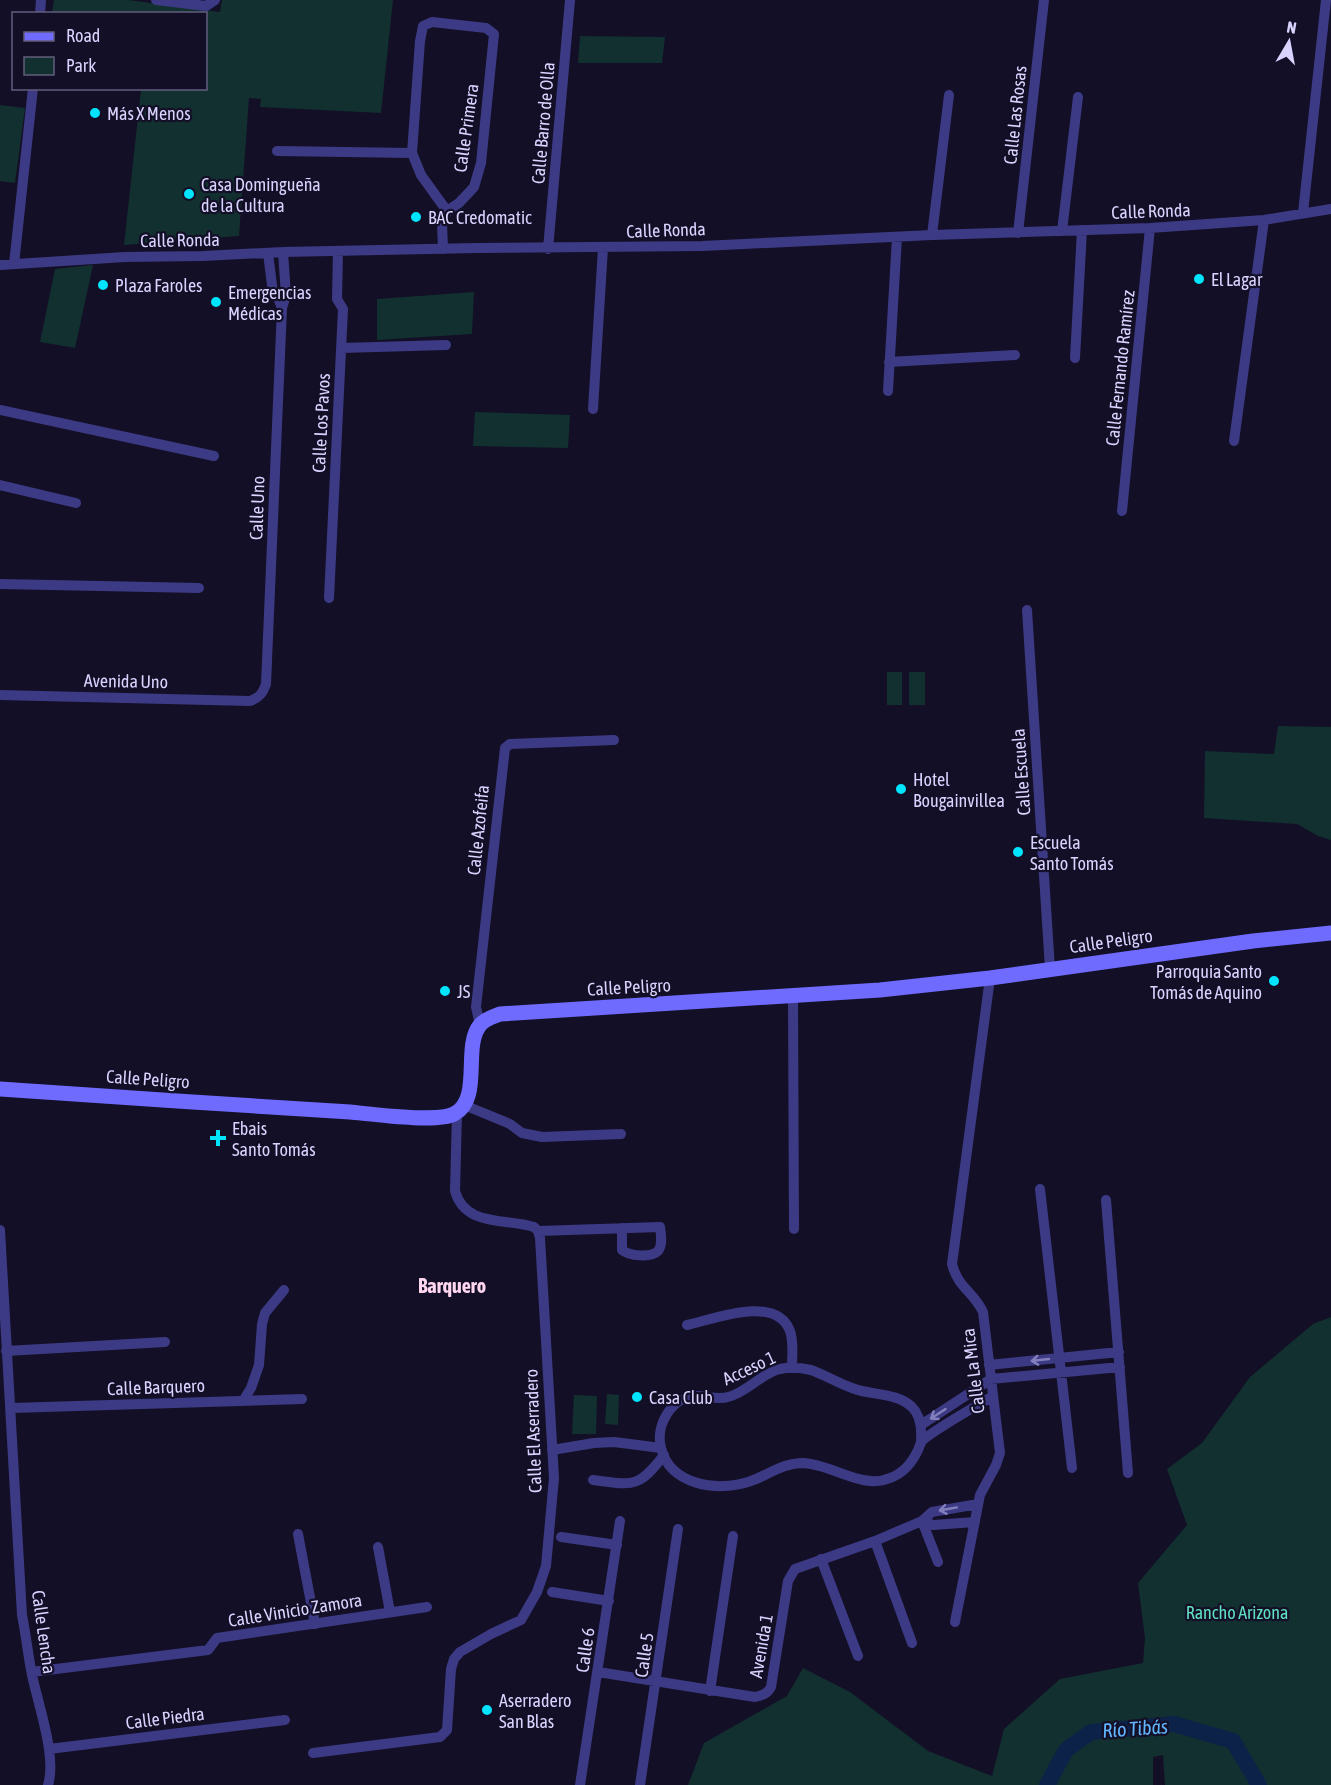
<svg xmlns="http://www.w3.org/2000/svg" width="1331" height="1785" viewBox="0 0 1331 1785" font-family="'Asap Condensed',sans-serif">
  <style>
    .green { fill: #12302f }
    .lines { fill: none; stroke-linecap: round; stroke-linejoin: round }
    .river { stroke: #0c2248; stroke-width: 16 }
    .minor { stroke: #3d3a85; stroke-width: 10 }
    .secondary { stroke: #6f6bff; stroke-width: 15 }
    .oneway { stroke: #837fbc }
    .poi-dot { fill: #00e5ff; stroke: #130f26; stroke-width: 2 }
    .labels { text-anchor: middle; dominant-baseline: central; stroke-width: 4.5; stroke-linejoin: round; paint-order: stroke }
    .poi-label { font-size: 18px; fill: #d9d4ff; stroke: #130f26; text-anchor: start }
    .street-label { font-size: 18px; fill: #d9d4ff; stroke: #130f26 }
    .park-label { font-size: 18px; fill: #5fe0c0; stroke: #130f26 }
    .neighbourhood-label { font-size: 20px; font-weight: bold; fill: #ffd6f0; stroke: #130f26 }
    .water-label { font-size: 20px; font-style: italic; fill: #62b6ff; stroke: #130f26 }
  </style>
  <rect width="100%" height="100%" fill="#130f26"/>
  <path class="green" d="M 54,0 L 128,0 L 220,12 L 222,0 L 393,0 L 381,113 L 260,107 L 261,99 L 249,98 L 239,236 L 124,245 L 141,89 L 206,88 L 206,14 L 52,14 Z
    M 580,36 L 665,37 L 662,63 L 578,63 Z
    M 0,105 L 25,108 L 15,183 L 0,181 Z
    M 93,265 L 75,348 L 40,342 L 55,269 Z
    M 474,292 L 472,334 L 377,340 L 377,299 Z
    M 475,412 L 570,415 L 568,448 L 473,446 Z
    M 887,672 L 902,672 L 902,705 L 887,705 Z
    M 909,672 L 925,672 L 925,705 L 909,705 Z
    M 1278,726 L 1331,727 L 1331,840 L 1318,836 L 1297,824 L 1204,818 L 1205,751 L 1274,754 Z
    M 1331,1317 L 1331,1785 L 1165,1785 L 1163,1755 L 1153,1757 L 1153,1785 L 688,1785 L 704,1743 L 787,1696 L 803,1668 L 850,1692 L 928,1751 L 992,1776 L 1004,1729 L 1060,1679 L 1143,1663 L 1145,1638 L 1138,1583 L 1187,1525 L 1167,1469 L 1202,1443 L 1250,1377 L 1313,1324 Z
    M 607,1394 L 619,1395 L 618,1425 L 605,1424 Z
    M 574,1395 L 597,1396 L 596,1434 L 572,1434 Z"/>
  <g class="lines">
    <path class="river" d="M 1047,1785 L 1066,1750 L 1091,1732 L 1174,1724 L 1233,1741 L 1259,1785"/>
    <path class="minor" d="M 156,0 L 206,6 L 215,0
      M 40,14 L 41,0
      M 277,151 L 412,153
      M 1303,213 L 1326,0
      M 1062,231 L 1078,97
      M 1018,233 L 1044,0
      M 932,235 L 949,95
      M 443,249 L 442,223 L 447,211 L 459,203 L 474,187 L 481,163 L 494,34 L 486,28 L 432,22 L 423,26 L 420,41 L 412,153 L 421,175 L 447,211
      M 548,249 L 570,0
      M 268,253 L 273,293 L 276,293 L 282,308
      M 14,264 L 33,88
      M 0,265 L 125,257 L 203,256 L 283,252 L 477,248 L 702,246 L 932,235 L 1150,228 L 1264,220 L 1331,209
      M 341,348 L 446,345
      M 1075,358 L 1082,230
      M 889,362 L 1015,355
      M 888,391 L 897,237
      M 593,409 L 603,248
      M 0,410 L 214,456
      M 1234,441 L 1264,220
      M 0,485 L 76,503
      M 1122,511 L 1150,228
      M 0,584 L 199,588
      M 329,598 L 343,309 L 337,299 L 338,251
      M 1027,610 L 1050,969
      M 0,695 L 250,701 C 259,698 263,693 266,684 L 282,308 L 286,295 L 283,252
      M 793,996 L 794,1229
      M 480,1025 L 476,1007 L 505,748 L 510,744 L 614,740
      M 464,1105 L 510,1124 L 522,1133 L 542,1137 L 621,1134
      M 1040,1189 L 1072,1468
      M 1106,1200 L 1128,1473
      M 0,1230 L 22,1615 C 26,1635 28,1655 32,1675 C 38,1704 57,1757 48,1785
      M 538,1231 L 660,1227 C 661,1234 663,1245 658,1251 C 651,1258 629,1256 622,1250 L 622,1228
      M 687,1325 C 714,1319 776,1294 790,1331 C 794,1342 792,1356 792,1368
      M 6,1351 L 165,1342
      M 989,1365 L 1119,1352
      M 243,1401 L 251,1388 L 259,1365 L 262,1324 L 265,1313 L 284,1290
      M 12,1408 L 302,1399
      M 921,1425 L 991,1379 L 1120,1367
      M 921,1441 C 922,1428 921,1416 912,1407 C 896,1392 872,1396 852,1388 C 838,1383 825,1375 811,1370 C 802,1368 789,1367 780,1369 C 760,1374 748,1392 728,1397 C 718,1400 707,1396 697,1396 C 672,1396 655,1425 661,1448 C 670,1485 717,1492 748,1482 C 767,1476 782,1463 803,1463 C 832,1464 862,1490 890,1478 C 904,1473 912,1463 918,1450 C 920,1446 920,1442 924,1439 C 945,1423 970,1410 993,1396
      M 552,1450 L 594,1443 L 614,1442 L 661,1448
      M 593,1480 C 633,1485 638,1489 664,1455
      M 922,1521 L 933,1525 L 975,1522
      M 922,1521 L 938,1562
      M 298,1534 L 315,1624
      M 561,1537 L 617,1545
      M 875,1541 L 912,1643
      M 378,1547 L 390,1612
      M 821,1559 L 858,1656
      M 552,1592 L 609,1601
      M 955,1622 L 980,1495 L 996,1465 L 1000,1453 L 983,1312 C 974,1292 958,1288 952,1264 L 990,978
      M 32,1672 L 208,1650 L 217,1638 L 427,1607
      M 598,1672 L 755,1697 C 763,1695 767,1694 771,1687 L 788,1581 L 795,1569 L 875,1541 L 922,1521 L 932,1512 L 978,1504
      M 710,1691 L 733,1536
      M 49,1749 L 285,1720
      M 313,1753 L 440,1737 L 447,1730 L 451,1669 L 454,1659 L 460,1652 L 491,1634 L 521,1620 L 537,1592 L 546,1566 L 554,1478 L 540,1238 L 538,1231 L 534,1227 C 505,1218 465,1227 455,1191 L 457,1113
      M 580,1785 L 620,1521
      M 640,1785 L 678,1529"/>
    <path class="secondary" d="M 0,1089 C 117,1097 233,1105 350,1112 C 372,1114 437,1123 454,1114 C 483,1099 462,1047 480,1025 C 485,1019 493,1017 500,1014 L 880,990 L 990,978 L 1253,941 L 1331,933"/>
  </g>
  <defs><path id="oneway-shaft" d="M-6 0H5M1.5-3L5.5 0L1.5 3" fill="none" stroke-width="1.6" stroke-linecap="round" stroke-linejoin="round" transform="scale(1.5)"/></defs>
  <g class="oneway">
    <use href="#oneway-shaft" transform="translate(1040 1360) rotate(174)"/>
    <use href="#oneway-shaft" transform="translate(938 1414) rotate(147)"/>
    <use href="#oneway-shaft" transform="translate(948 1509) rotate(170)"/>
  </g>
  <g class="poi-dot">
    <circle cx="95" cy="113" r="6"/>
    <circle cx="189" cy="194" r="6"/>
    <circle cx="416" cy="217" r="6"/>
    <circle cx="1199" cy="279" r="6"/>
    <circle cx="103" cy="285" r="6"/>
    <circle cx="216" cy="302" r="6"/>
    <circle cx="901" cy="789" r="6"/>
    <circle cx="1018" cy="852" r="6"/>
    <circle cx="1274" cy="981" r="6"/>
    <circle cx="445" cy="991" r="6"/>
    <path d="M215 1129h6v6h6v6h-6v6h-6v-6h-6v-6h6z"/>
    <circle cx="637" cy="1397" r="6"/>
    <circle cx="487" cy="1710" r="6"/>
  </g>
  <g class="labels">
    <g class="poi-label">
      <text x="107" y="113">Más X Menos</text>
      <text x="201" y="184">Casa Domingueña<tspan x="201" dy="21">de la Cultura</tspan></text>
      <text x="428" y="217">BAC Credomatic</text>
      <text x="1211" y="279">El Lagar</text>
      <text x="115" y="285">Plaza Faroles</text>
      <text x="228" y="292">Emergencias<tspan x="228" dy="21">Médicas</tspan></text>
      <text x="913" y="779">Hotel<tspan x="913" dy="21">Bougainvillea</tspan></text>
      <text x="1030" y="842">Escuela<tspan x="1030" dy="21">Santo Tomás</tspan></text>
      <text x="1262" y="971" text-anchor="end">Parroquia Santo<tspan x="1262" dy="21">Tomás de Aquino</tspan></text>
      <text x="457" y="991">JS</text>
      <text x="232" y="1128">Ebais<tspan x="232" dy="21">Santo Tomás</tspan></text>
      <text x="649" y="1397">Casa Club</text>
      <text x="499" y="1700">Aserradero<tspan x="499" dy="21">San Blas</tspan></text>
    </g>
    <g class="street-label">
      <text transform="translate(1015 115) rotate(-84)">Calle Las Rosas</text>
      <text transform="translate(543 123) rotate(-85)">Calle Barro de Olla</text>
      <text transform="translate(466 128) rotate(-82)">Calle Primera</text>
      <text transform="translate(1151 211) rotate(-2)">Calle Ronda</text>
      <text transform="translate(666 230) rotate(-2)">Calle Ronda</text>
      <text transform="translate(180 240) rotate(-1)">Calle Ronda</text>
      <text transform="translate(1120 368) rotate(-84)">Calle Fernando Ramírez</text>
      <text transform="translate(321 423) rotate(-87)">Calle Los Pavos</text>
      <text transform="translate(257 508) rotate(-88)">Calle Uno</text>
      <text transform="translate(126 681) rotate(1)">Avenida Uno</text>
      <text transform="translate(1021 772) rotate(-94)">Calle Escuela</text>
      <text transform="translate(478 830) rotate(-84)">Calle Azofeifa</text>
      <text transform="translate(1111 941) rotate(-8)">Calle Peligro</text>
      <text transform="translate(629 987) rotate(-3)">Calle Peligro</text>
      <text transform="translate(148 1079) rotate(4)">Calle Peligro</text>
      <text transform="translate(749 1368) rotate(-25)">Acceso 1</text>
      <text transform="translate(973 1371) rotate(-97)">Calle La Mica</text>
      <text transform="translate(156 1387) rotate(-2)">Calle Barquero</text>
      <text transform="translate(533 1431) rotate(-92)">Calle El Aserradero</text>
      <text transform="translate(295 1610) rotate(-9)">Calle Vinicio Zamora</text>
      <text transform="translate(44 1632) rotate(82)">Calle Lencha</text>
      <text transform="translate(761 1646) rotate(-80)">Avenida 1</text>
      <text transform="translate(585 1650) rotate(-82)">Calle 6</text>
      <text transform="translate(644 1655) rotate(-82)">Calle 5</text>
      <text transform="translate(165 1718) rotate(-7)">Calle Piedra</text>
    </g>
    <g class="park-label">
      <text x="1237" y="1612">Rancho Arizona</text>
    </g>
    <g class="neighbourhood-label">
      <text x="452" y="1285">Barquero</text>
    </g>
    <g class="water-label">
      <text transform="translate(1135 1728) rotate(-4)">Río Tibás</text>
    </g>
  </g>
  <rect x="12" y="12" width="195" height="78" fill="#130f26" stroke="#625e7d" stroke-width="1.5"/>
  <rect x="24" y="32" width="30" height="9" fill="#6f6bff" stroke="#625e7d" stroke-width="1.5"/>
  <text x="66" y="42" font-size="18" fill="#d9d4ff">Road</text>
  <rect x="24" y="57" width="30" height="18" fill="#12302f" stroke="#625e7d" stroke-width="1.5"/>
  <text x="66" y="72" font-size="18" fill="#d9d4ff">Park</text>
  <g transform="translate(1289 42) rotate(10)" stroke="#130f26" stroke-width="4.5" paint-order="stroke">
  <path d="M0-4.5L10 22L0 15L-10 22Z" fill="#d9d4ff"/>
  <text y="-9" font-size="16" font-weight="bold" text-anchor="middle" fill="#d9d4ff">N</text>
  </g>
</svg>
